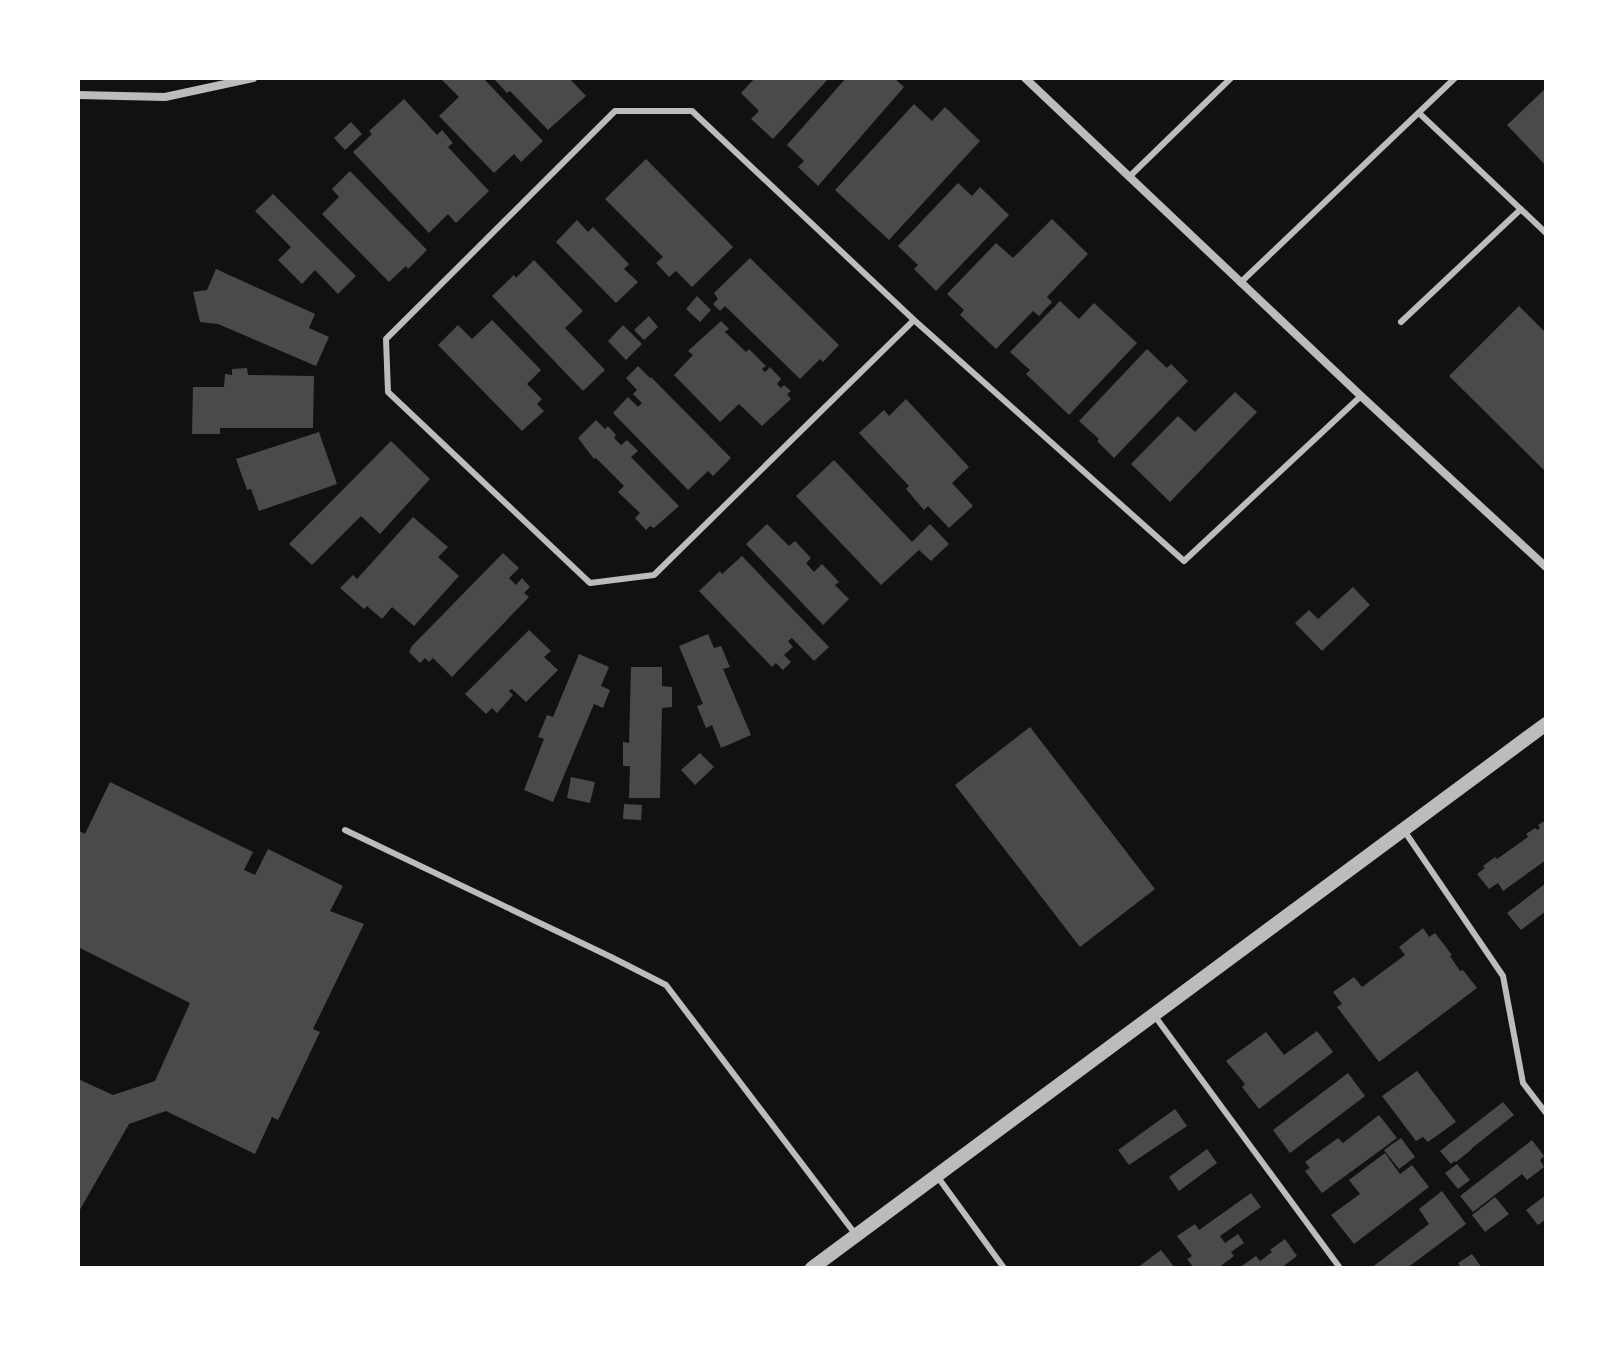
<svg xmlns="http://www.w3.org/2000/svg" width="1624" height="1346" viewBox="0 0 1624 1346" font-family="Signika,sans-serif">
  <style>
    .building { fill: #4a4a4a }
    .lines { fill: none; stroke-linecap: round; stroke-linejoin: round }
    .service { stroke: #bcbcbc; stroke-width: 6 }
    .minor { stroke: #bcbcbc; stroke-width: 8 }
    .tertiary { stroke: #bcbcbc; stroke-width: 14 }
  </style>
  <rect width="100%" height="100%" fill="#111"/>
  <path class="building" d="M 440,78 L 483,78 L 543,141 L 521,162 L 514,154 L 494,173 L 439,116 L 459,97 Z
    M 493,78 L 569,78 L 586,96 L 548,130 L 510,91 L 507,93 Z
    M 755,78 L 829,78 L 773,139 L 751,119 L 759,111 L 741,93 Z
    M 846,78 L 894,78 L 904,87 L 818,186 L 798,167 L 804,161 L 787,145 Z
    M 1546,88 L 1546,166 L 1507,125 Z
    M 404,99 L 437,135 L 442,130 L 453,143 L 448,147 L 489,191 L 456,223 L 448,214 L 429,233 L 353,152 L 372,134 L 369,131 Z
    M 914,104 L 932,121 L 945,107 L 980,141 L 889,240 L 835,190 Z
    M 351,122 L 362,134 L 345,150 L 334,138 Z
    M 646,159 L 733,247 L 692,287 L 676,271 L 669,277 L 656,263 L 663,257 L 605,199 Z
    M 350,171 L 427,250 L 408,269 L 406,266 L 389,282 L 322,214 L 339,197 L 332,189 Z
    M 958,183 L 972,196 L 980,187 L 1009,215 L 936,291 L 914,269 L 918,265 L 898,246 Z
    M 273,194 L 356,276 L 338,294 L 315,270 L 302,284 L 278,260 L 291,247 L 255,211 Z
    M 1052,219 L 1088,254 L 1047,297 L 1052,302 L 1039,316 L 1033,311 L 996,349 L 960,315 L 964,310 L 947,294 L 996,243 L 1013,258 Z
    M 577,220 L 588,232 L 593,227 L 629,264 L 624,269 L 638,282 L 616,303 L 556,242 Z
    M 750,258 L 839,345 L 823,362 L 820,359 L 800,379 L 725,306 L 720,311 L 713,304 L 718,299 L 714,293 Z
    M 534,260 L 583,311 L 565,328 L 605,370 L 583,391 L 492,296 L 514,275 L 516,278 Z
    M 216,269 L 315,314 L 309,328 L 329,337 L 316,366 L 218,324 L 200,322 L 193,292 L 207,290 Z
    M 697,296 L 711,310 L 700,322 L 686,309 Z
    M 1060,301 L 1079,319 L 1094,303 L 1137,343 L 1069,415 L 1026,374 L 1030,370 L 1010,352 Z
    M 1519,306 L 1546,333 L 1546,472 L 1449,376 Z
    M 649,316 L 658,327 L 644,340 L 634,330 Z
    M 492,320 L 541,370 L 527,384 L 542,399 L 537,404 L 544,411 L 522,431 L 438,345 L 458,325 L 472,339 Z
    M 721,321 L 729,329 L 725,332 L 746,352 L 749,349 L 766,366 L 762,369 L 765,372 L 770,367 L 781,379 L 777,384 L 781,388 L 784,385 L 791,391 L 787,394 L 791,399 L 762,426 L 739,404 L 720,422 L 674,375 L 693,355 L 688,351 Z
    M 623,325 L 642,344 L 626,360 L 608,341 Z
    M 1147,349 L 1167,368 L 1171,364 L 1188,381 L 1114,458 L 1097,441 L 1099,439 L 1079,421 Z
    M 638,366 L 650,378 L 651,377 L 731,458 L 713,476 L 708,471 L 688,490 L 613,413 L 628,397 L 638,407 L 642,403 L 633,394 L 637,390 L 626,378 Z
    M 247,368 L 248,375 L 314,376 L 313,428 L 220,428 L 220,434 L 192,434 L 193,387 L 224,387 L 225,374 L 232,375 L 232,369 Z
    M 1235,392 L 1257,412 L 1170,502 L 1131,464 L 1178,416 L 1195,432 Z
    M 906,399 L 969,467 L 952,483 L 973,506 L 949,528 L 928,506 L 924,510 L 906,489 L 909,486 L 859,433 L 884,410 L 889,416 Z
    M 596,420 L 605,429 L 608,426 L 616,435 L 614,438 L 621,445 L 627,440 L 638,451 L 631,457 L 679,506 L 654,528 L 650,526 L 646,530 L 635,518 L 640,513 L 618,492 L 624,486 L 596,458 L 594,459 L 578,438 Z
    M 319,432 L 337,484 L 259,511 L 251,489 L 247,490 L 236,459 Z
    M 391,441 L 430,479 L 380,534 L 361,516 L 312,565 L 289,544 Z
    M 834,460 L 912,542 L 930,524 L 949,544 L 931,561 L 919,550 L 881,585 L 796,496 Z
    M 413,517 L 448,547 L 438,557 L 459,576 L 414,626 L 392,607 L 382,619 L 367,606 L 364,609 L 340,588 L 353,575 L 357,579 Z
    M 767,524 L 789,546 L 795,541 L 811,558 L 806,563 L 814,572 L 822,564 L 839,582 L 835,585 L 849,599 L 823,625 L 746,544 Z
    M 503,553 L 519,568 L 509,578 L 516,585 L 522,578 L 530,587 L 524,593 L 529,597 L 452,677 L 433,658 L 429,662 L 425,658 L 420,663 L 409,652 L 412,646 Z
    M 742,556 L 829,647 L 814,661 L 792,638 L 788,641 L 793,647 L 784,655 L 791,662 L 783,670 L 776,663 L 772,667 L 699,591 L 720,571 L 722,574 Z
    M 1353,587 L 1370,605 L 1322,651 L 1295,623 L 1309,610 L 1318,619 Z
    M 529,630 L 551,651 L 544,657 L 558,670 L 526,702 L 512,689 L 509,691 L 513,695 L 497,713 L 492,708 L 486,714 L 465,694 Z
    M 708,634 L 714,648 L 721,646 L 730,667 L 723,669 L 751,735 L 721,748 L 712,725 L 706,728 L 697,706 L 703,704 L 679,646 Z
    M 579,654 L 609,667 L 601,686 L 610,690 L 603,708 L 594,704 L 553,802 L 524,790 L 544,739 L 538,737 L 547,715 L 553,717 Z
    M 631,667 L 662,667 L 662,686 L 672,687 L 672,707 L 662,708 L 660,798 L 629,798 L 630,766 L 623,766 L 623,742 L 629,743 Z
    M 1030,727 L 1155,889 L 1080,947 L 955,785 Z
    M 700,753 L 714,767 L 695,785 L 681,770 Z
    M 571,777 L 595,782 L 590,803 L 567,798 Z
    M 110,782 L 253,852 L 244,870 L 255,875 L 268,849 L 343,886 L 330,911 L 364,924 L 313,1029 L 320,1032 L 278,1120 L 272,1117 L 255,1154 L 166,1111 L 146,1118 L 129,1124 L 78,1213 L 78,1079 L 113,1095 L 155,1081 L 190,1003 L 78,947 L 78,830 L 85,834 Z
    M 624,804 L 642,805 L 641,820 L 623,819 Z
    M 1546,820 L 1546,860 L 1503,891 L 1498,883 L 1489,889 L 1477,874 L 1485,868 L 1483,866 L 1495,857 L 1497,859 L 1528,837 L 1526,834 L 1535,828 L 1537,830 L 1540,828 L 1538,825 Z
    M 1546,883 L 1546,911 L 1521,930 L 1507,913 Z
    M 1423,928 L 1429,937 L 1435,933 L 1452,955 L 1450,956 L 1460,971 L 1463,970 L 1477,988 L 1379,1062 L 1337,1007 L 1342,1004 L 1333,992 L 1354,977 L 1362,987 L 1405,955 L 1399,947 Z
    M 1317,1031 L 1333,1052 L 1259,1109 L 1242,1087 L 1245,1084 L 1226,1061 L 1266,1032 L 1284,1055 Z
    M 1417,1071 L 1456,1122 L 1428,1142 L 1423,1137 L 1416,1141 L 1382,1096 Z
    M 1348,1073 L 1365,1096 L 1290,1153 L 1273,1130 Z
    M 1503,1102 L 1514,1115 L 1471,1149 L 1472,1149 L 1456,1162 L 1454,1161 L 1451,1164 L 1440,1151 Z
    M 1175,1109 L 1187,1126 L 1129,1165 L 1118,1150 Z
    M 1379,1115 L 1397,1138 L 1322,1193 L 1305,1171 L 1310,1168 L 1305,1162 L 1338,1138 L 1343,1143 Z
    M 1401,1138 L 1415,1157 L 1399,1169 L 1384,1150 Z
    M 1532,1140 L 1544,1156 L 1540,1160 L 1544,1167 L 1527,1180 L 1522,1174 L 1473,1212 L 1460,1196 Z
    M 1207,1149 L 1217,1163 L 1179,1191 L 1169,1177 Z
    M 1385,1153 L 1400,1174 L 1412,1165 L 1429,1187 L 1354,1244 L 1331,1215 L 1360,1194 L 1349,1180 Z
    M 1457,1164 L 1470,1180 L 1458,1189 L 1445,1173 Z
    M 1442,1191 L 1466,1224 L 1407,1268 L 1371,1268 L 1429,1224 L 1419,1209 Z
    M 1251,1193 L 1261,1207 L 1220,1236 L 1225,1243 L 1238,1234 L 1244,1243 L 1231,1252 L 1234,1256 L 1218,1268 L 1194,1268 L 1187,1259 L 1192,1256 L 1177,1236 L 1195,1224 L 1199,1230 Z
    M 1546,1195 L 1546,1219 L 1538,1225 L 1526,1210 Z
    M 1495,1197 L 1509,1214 L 1485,1232 L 1472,1215 Z
    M 1285,1239 L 1297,1256 L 1281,1268 L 1239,1268 L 1256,1256 L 1260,1261 L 1272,1252 L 1270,1250 Z
    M 1161,1250 L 1175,1268 L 1137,1268 Z
    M 1472,1254 L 1482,1268 L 1461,1268 L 1458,1263 Z"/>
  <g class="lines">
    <path class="service" d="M 1419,113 L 1546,233
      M 1129,177 L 1231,78
      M 1240,283 L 1455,78
      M 914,320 L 654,575 L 590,583 L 388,392 L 386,339 L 615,111 L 692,111 L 914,320 L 1184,561 L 1361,396
      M 1401,322 L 1521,209
      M 1403,829 L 1503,976 L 1523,1083 L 1546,1113
      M 345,830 L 611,957 L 666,985 L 856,1235
      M 1154,1015 L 1340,1268
      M 937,1176 L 1004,1268"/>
    <path class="minor" d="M 1025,78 L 1361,396 L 1546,567
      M 78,95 L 165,97 L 253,78"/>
    <path class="tertiary" d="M 812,1268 L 1546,724"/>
  </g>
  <rect width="1624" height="1346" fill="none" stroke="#ffffff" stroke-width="160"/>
</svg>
